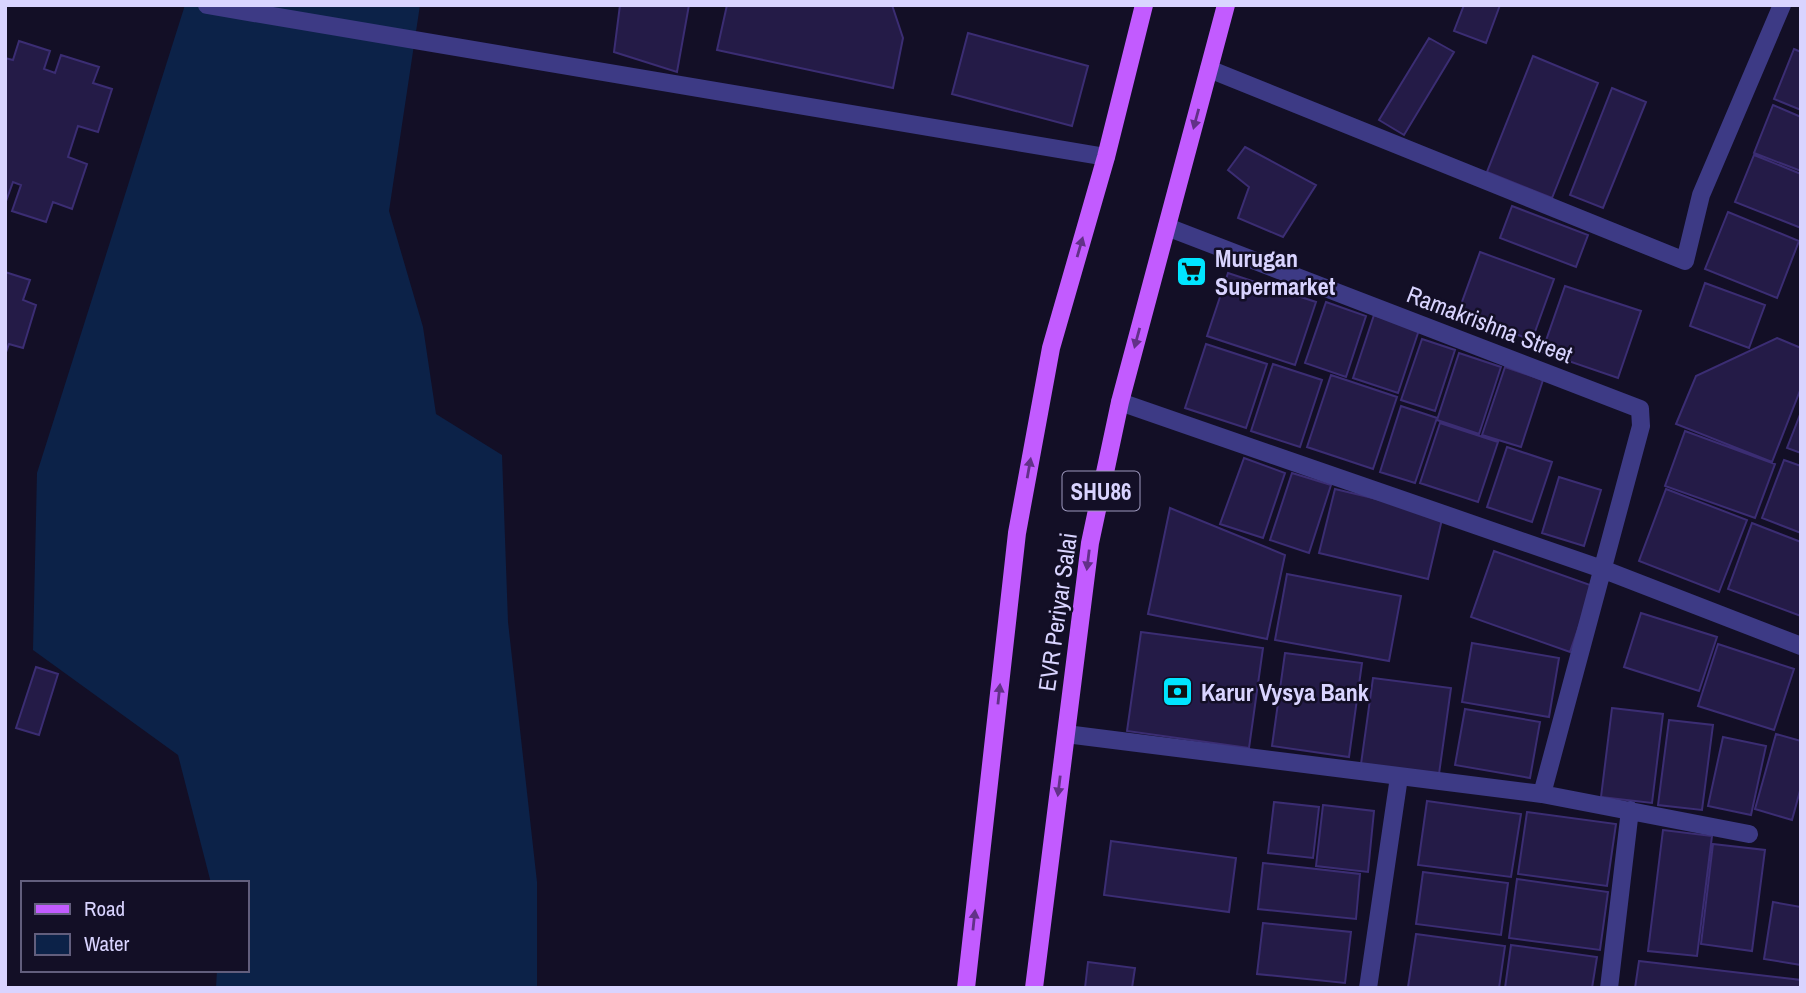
<svg xmlns="http://www.w3.org/2000/svg" width="1806" height="993" viewBox="0 0 1806 993" font-family="'Archivo Narrow',sans-serif">
  <style>
    .water { fill: #0c2248 }
    .building { fill: #241b47; stroke: #3b2d73; stroke-width: 2 }
    .lines { fill: none; stroke-linecap: round; stroke-linejoin: round }
    .street { stroke: #3d3a85; stroke-width: 18 }
    .primary { stroke: #c25bff; stroke-width: 18 }
    .oneway { fill: #623188 }
    .labels { text-anchor: middle; dominant-baseline: central; stroke-width: 5; stroke-linejoin: round; paint-order: stroke }
    .shield { fill: #130f26; stroke: #9e99be; stroke-width: 2 }
    .shield-label { font-size: 23px; font-weight: bold; fill: #d9d4ff }
    .poi-label { font-size: 24px; font-weight: bold; fill: #d9d4ff; stroke: #130f26; text-anchor: start }
    .street-label { font-size: 24px; fill: #d9d4ff; stroke: #130f26 }
  </style>
  <rect width="100%" height="100%" fill="#130f26"/>
  <path class="water" d="M 185,5 L 420,5 L 389,211 L 423,327 L 436,414 L 502,455 L 508,622 L 537,882 L 537,988 L 216,988 L 217,970 L 247,970 L 247,883 L 211,883 L 178,755 L 33,650 L 37,473 Z"/>
  <path class="building" d="M 620,5 L 689,5 L 677,72 L 614,52 Z
    M 727,5 L 892,5 L 903,38 L 893,88 L 717,50 Z
    M 1464,5 L 1500,5 L 1486,43 L 1454,31 Z
    M 968,33 L 1088,66 L 1072,126 L 952,94 Z
    M 1429,38 L 1454,52 L 1404,135 L 1379,120 Z
    M 19,41 L 50,51 L 44,69 L 55,73 L 61,55 L 99,67 L 93,83 L 112,89 L 98,132 L 78,126 L 68,157 L 87,164 L 72,209 L 53,202 L 46,222 L 12,211 L 21,185 L 13,182 L 5,204 L 5,58 L 13,60 Z
    M 1794,49 L 1801,52 L 1801,110 L 1774,99 Z
    M 1533,56 L 1598,83 L 1552,198 L 1487,172 Z
    M 1612,88 L 1646,102 L 1603,208 L 1570,195 Z
    M 1773,105 L 1801,117 L 1801,171 L 1754,153 Z
    M 1245,147 L 1316,185 L 1283,237 L 1238,218 L 1249,187 L 1228,170 Z
    M 1754,155 L 1801,174 L 1801,228 L 1735,202 Z
    M 1512,206 L 1588,235 L 1576,267 L 1500,238 Z
    M 1728,212 L 1799,241 L 1777,298 L 1705,269 Z
    M 1480,252 L 1554,279 L 1532,340 L 1458,313 Z
    M 5,272 L 30,280 L 23,300 L 36,305 L 23,348 L 9,344 L 5,355 Z
    M 1228,273 L 1316,302 L 1295,365 L 1207,336 Z
    M 1705,283 L 1765,305 L 1749,348 L 1690,326 Z
    M 1565,286 L 1641,311 L 1618,378 L 1542,352 Z
    M 1326,302 L 1366,316 L 1346,377 L 1305,363 Z
    M 1374,315 L 1419,330 L 1398,393 L 1353,378 Z
    M 1777,338 L 1801,348 L 1801,388 L 1772,462 L 1676,424 L 1696,376 Z
    M 1422,339 L 1455,350 L 1435,411 L 1401,400 Z
    M 1206,344 L 1267,364 L 1246,428 L 1185,408 Z
    M 1459,353 L 1501,367 L 1479,434 L 1437,420 Z
    M 1273,364 L 1322,380 L 1300,447 L 1251,431 Z
    M 1505,367 L 1543,380 L 1521,447 L 1482,435 Z
    M 1331,375 L 1397,397 L 1373,469 L 1307,447 Z
    M 1401,406 L 1437,418 L 1415,483 L 1380,472 Z
    M 1801,412 L 1801,453 L 1787,448 Z
    M 1440,423 L 1498,442 L 1478,502 L 1420,483 Z
    M 1685,431 L 1775,464 L 1755,518 L 1665,486 Z
    M 1507,447 L 1552,462 L 1532,522 L 1487,507 Z
    M 1244,458 L 1285,473 L 1263,538 L 1220,524 Z
    M 1784,460 L 1801,466 L 1801,533 L 1762,518 Z
    M 1292,473 L 1331,485 L 1309,553 L 1270,540 Z
    M 1559,477 L 1601,490 L 1584,546 L 1542,533 Z
    M 1335,489 L 1443,515 L 1428,579 L 1319,553 Z
    M 1666,489 L 1747,520 L 1719,592 L 1639,561 Z
    M 1170,508 L 1285,555 L 1267,639 L 1148,614 Z
    M 1752,523 L 1801,542 L 1801,616 L 1728,589 Z
    M 1494,551 L 1593,586 L 1570,652 L 1471,617 Z
    M 1287,574 L 1401,596 L 1389,661 L 1275,640 Z
    M 1641,613 L 1717,637 L 1699,691 L 1624,667 Z
    M 1141,632 L 1263,648 L 1249,748 L 1127,731 Z
    M 1472,643 L 1559,658 L 1549,717 L 1462,702 Z
    M 1718,644 L 1794,669 L 1774,730 L 1698,706 Z
    M 1285,653 L 1362,663 L 1349,757 L 1272,746 Z
    M 36,667 L 58,674 L 39,735 L 16,728 Z
    M 1373,678 L 1451,688 L 1439,774 L 1361,764 Z
    M 1612,708 L 1663,714 L 1652,803 L 1601,797 Z
    M 1465,709 L 1540,722 L 1530,778 L 1455,765 Z
    M 1669,720 L 1713,725 L 1702,810 L 1658,805 Z
    M 1776,734 L 1801,741 L 1801,787 L 1792,820 L 1755,809 Z
    M 1723,737 L 1766,746 L 1751,815 L 1708,806 Z
    M 1427,801 L 1521,814 L 1511,877 L 1418,865 Z
    M 1274,802 L 1319,807 L 1313,858 L 1268,853 Z
    M 1323,805 L 1374,811 L 1368,872 L 1316,866 Z
    M 1527,812 L 1616,824 L 1607,886 L 1518,874 Z
    M 1663,830 L 1712,836 L 1697,956 L 1648,951 Z
    M 1111,841 L 1236,858 L 1229,912 L 1104,895 Z
    M 1713,844 L 1765,850 L 1752,951 L 1701,944 Z
    M 1263,863 L 1360,874 L 1356,919 L 1258,909 Z
    M 1423,872 L 1508,883 L 1501,935 L 1416,924 Z
    M 1517,879 L 1608,892 L 1600,950 L 1509,938 Z
    M 1773,902 L 1801,907 L 1801,965 L 1764,959 Z
    M 1263,923 L 1351,932 L 1345,983 L 1257,974 Z
    M 1416,934 L 1505,946 L 1499,988 L 1408,987 Z
    M 1511,945 L 1597,957 L 1592,988 L 1505,988 Z
    M 1639,961 L 1801,980 L 1801,988 L 1635,988 Z
    M 1088,962 L 1135,968 L 1132,988 L 1085,988 Z"/>
  <g class="lines">
    <path class="street" d="M 207,5 L 1106,157
      M 1209,69 L 1685,261 L 1701,195 L 1782,5
      M 1167,227 L 1640,409 L 1641,426 L 1542,794
      M 1120,402 L 1602,569 L 1801,646
      M 1066,734 L 1542,794 L 1749,834
      M 1368,988 L 1399,777
      M 1609,988 L 1630,810"/>
    <path class="primary" d="M 966,988 L 1017,533 L 1051,348 L 1106,157 L 1144,5
      M 1034,988 L 1090,543 L 1120,402 L 1226,5"/>
  </g>
  <defs><path id="oneway-solid" d="M-6-.8H1V-3.2L6.5 0L1 3.2V.8H-6Z" transform="scale(1.75)"/></defs>
  <g class="oneway">
    <use href="#oneway-solid" transform="translate(1196 119) rotate(105)"/>
    <use href="#oneway-solid" transform="translate(1080 247) rotate(-74)"/>
    <use href="#oneway-solid" transform="translate(1137 338) rotate(105)"/>
    <use href="#oneway-solid" transform="translate(1029 468) rotate(-80)"/>
    <use href="#oneway-solid" transform="translate(1088 560) rotate(97)"/>
    <use href="#oneway-solid" transform="translate(999 694) rotate(-84)"/>
    <use href="#oneway-solid" transform="translate(1059 786) rotate(97)"/>
    <use href="#oneway-solid" transform="translate(974 920) rotate(-84)"/>
  </g>
  <defs>
    <symbol id="supermarket-square" viewBox="-11 -11 22 22"><rect x="-9" y="-9" width="18" height="18" rx="4" fill="#00e5ff" stroke="#130f26"/><path d="M-6-5.5h2.5l.6 2H6L4.5 2H-2.5L-4.4-4H-6ZM-1.5 3.2a1.3 1.3 0 1 0 .1 0ZM3 3.2a1.3 1.3 0 1 0 .1 0Z" fill="#111"/></symbol>
    <symbol id="bank-square" viewBox="-11 -11 22 22"><rect x="-9" y="-9" width="18" height="18" rx="4" fill="#00e5ff" stroke="#130f26"/><path d="M-6-4H6V4H-6ZM0-2.3a2.3 2.3 0 1 0 0 4.6a2.3 2.3 0 1 0 0-4.6Z" fill="#111"/></symbol>
  </defs>
  <g fill-rule="evenodd">
    <use href="#supermarket-square" x="1174" y="254" width="35" height="35"/>
    <use href="#bank-square" x="1160" y="674" width="35" height="35"/>
  </g>
  <g class="labels">
    <rect class="shield" x="1062.5" y="471.5" width="77" height="39" rx="5"/>
    <g class="shield-label">
      <text x="1101" y="491">SHU86</text>
    </g>
    <g class="poi-label">
      <text x="1215" y="258">Murugan<tspan x="1215" dy="28">Supermarket</tspan></text>
      <text x="1201" y="692">Karur Vysya Bank</text>
    </g>
    <g class="street-label">
      <text transform="translate(1490 324) rotate(21)">Ramakrishna Street</text>
      <text transform="translate(1057 612) rotate(-82)">EVR Periyar Salai</text>
    </g>
  </g>
  <rect width="1806" height="993" fill="none" stroke="#d9d4ff" stroke-width="14"/>
  <rect x="21" y="881" width="228" height="91" fill="#130f26" stroke="#625e7d" stroke-width="2"/>
  <rect x="35" y="904" width="35" height="10" fill="#c25bff" stroke="#625e7d" stroke-width="2"/>
  <text x="84" y="916" font-size="21" fill="#d9d4ff">Road</text>
  <rect x="35" y="934" width="35" height="21" fill="#0c2248" stroke="#625e7d" stroke-width="2"/>
  <text x="84" y="951" font-size="21" fill="#d9d4ff">Water</text>
</svg>
